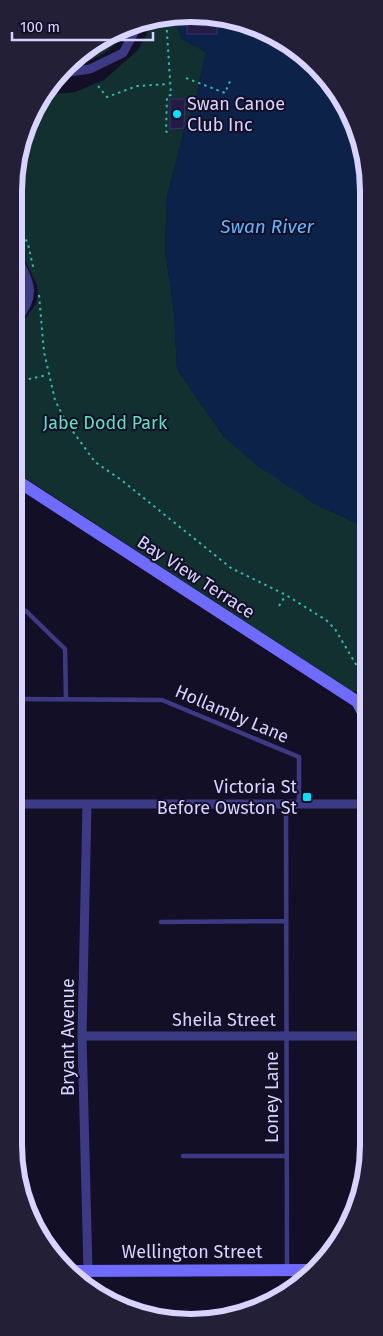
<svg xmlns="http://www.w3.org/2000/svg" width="383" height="1336" viewBox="0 0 383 1336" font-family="'Fira Sans',sans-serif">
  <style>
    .green { fill: #12302f }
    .water { fill: #0c2248 }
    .building { fill: #241b47; stroke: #3b2d73 }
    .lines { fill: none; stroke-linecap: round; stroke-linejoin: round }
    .path { stroke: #2fb8b0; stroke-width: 2; stroke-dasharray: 2.5 4; stroke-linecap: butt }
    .lane { stroke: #3d3a85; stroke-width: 4.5 }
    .street { stroke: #3d3a85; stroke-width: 9 }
    .secondary { stroke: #6f6bff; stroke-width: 12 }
    .poi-dot { fill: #00e5ff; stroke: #130f26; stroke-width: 2 }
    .labels { text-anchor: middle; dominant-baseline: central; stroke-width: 4; stroke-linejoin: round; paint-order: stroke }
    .poi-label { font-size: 18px; fill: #d9d4ff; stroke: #130f26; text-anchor: start }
    .park-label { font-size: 18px; fill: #5fe0c0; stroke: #130f26 }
    .street-label { font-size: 18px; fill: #d9d4ff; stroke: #130f26 }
    .water-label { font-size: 19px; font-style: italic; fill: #62b6ff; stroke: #130f26 }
    .rim { fill: none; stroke: #d9d4ff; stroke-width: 6 }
  </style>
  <rect width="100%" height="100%" fill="#130f26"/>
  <path class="green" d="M 174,17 L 182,39 L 206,52 L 196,97 L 185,127 L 167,197 L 165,249 L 174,312 L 177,369 L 224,437 L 313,503 L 367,528 L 367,693 L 352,691 L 16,472 L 17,329 L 36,304 L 38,294 L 37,285 L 17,245 L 17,157 L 43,95 L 75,92 L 104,80 L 138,50 L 155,18 Z
    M 125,30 C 115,52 91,61 70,67 L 93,44 Z"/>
  <path class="water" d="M 174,17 L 226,17 L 280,37 L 325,74 L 351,113 L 368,169 L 367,528 L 313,503 L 256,465 L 224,437 L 177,369 L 174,312 L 165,249 L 167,197 L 185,127 L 196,97 L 206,52 L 182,39 Z"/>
  <path class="building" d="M 187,17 L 217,17 L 217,34 L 187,34 Z
    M 170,99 L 185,99 L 184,128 L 170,129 Z"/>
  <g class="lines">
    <path class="path" d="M 166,17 L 171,95 L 167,96 L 166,131 L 170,136
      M 237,21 L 237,30
      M 86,50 L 96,50 L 105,39
      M 186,78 L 225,93 L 230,81
      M 98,86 L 107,97 L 137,86 L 169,84
      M 17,222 L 28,244 L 34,271
      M 39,295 L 44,352 L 55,400 L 66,422 L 95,462 L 120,479 L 231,568 L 286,595 L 326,620 L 335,629 L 367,683
      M 16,382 L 47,375
      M 279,606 L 286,595"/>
    <path class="lane" d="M 16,607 L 26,611 L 65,649 L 66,699
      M 15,699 L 162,700 L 299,757 L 299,805
      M 286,805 L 287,1268
      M 161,922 L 286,921
      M 183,1156 L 286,1156"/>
    <path class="street" d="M 63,73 L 90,69 L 123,53 L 138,25
      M 17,319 C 37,295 30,283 17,258
      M 15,804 L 367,804
      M 87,804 L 82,1036 L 88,1271
      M 82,1036 L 366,1036"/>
    <path class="secondary" d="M 16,480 L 367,708
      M 358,703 L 367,720
      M 69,1271 L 314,1270"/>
  </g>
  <g class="poi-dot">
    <circle cx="177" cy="114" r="5"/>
    <rect x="302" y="792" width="10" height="10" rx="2.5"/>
  </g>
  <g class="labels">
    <g class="poi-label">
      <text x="187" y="104">Swan Canoe<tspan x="187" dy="21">Club Inc</tspan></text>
      <text x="297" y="787" text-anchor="end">Victoria St<tspan x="297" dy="21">Before Owston St</tspan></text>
    </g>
    <g class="park-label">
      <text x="105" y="423">Jabe Dodd Park</text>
    </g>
    <g class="street-label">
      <text transform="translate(196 577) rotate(33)">Bay View Terrace</text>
      <text transform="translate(232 714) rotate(23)">Hollamby Lane</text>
      <text x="224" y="1020">Sheila Street</text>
      <text transform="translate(68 1037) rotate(-90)">Bryant Avenue</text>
      <text transform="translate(272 1097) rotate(-90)">Loney Lane</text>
      <text x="192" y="1252">Wellington Street</text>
    </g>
    <g class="water-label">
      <text x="267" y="226">Swan River</text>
    </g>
  </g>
  <path d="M0 0H383V1336H0ZM191 22H191A169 169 0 0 1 360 191V1145A169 169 0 0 1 191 1314H191A169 169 0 0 1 22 1145V191A169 169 0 0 1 191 22Z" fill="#231f37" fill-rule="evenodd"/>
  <path class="rim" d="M191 22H191A169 169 0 0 1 360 191V1145A169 169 0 0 1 191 1314H191A169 169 0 0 1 22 1145V191A169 169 0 0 1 191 22Z"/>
  <path d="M12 32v8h141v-8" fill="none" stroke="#d9d4ff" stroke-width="2.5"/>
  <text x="20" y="32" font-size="15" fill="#d9d4ff" stroke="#130f26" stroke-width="4" paint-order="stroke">100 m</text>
</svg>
